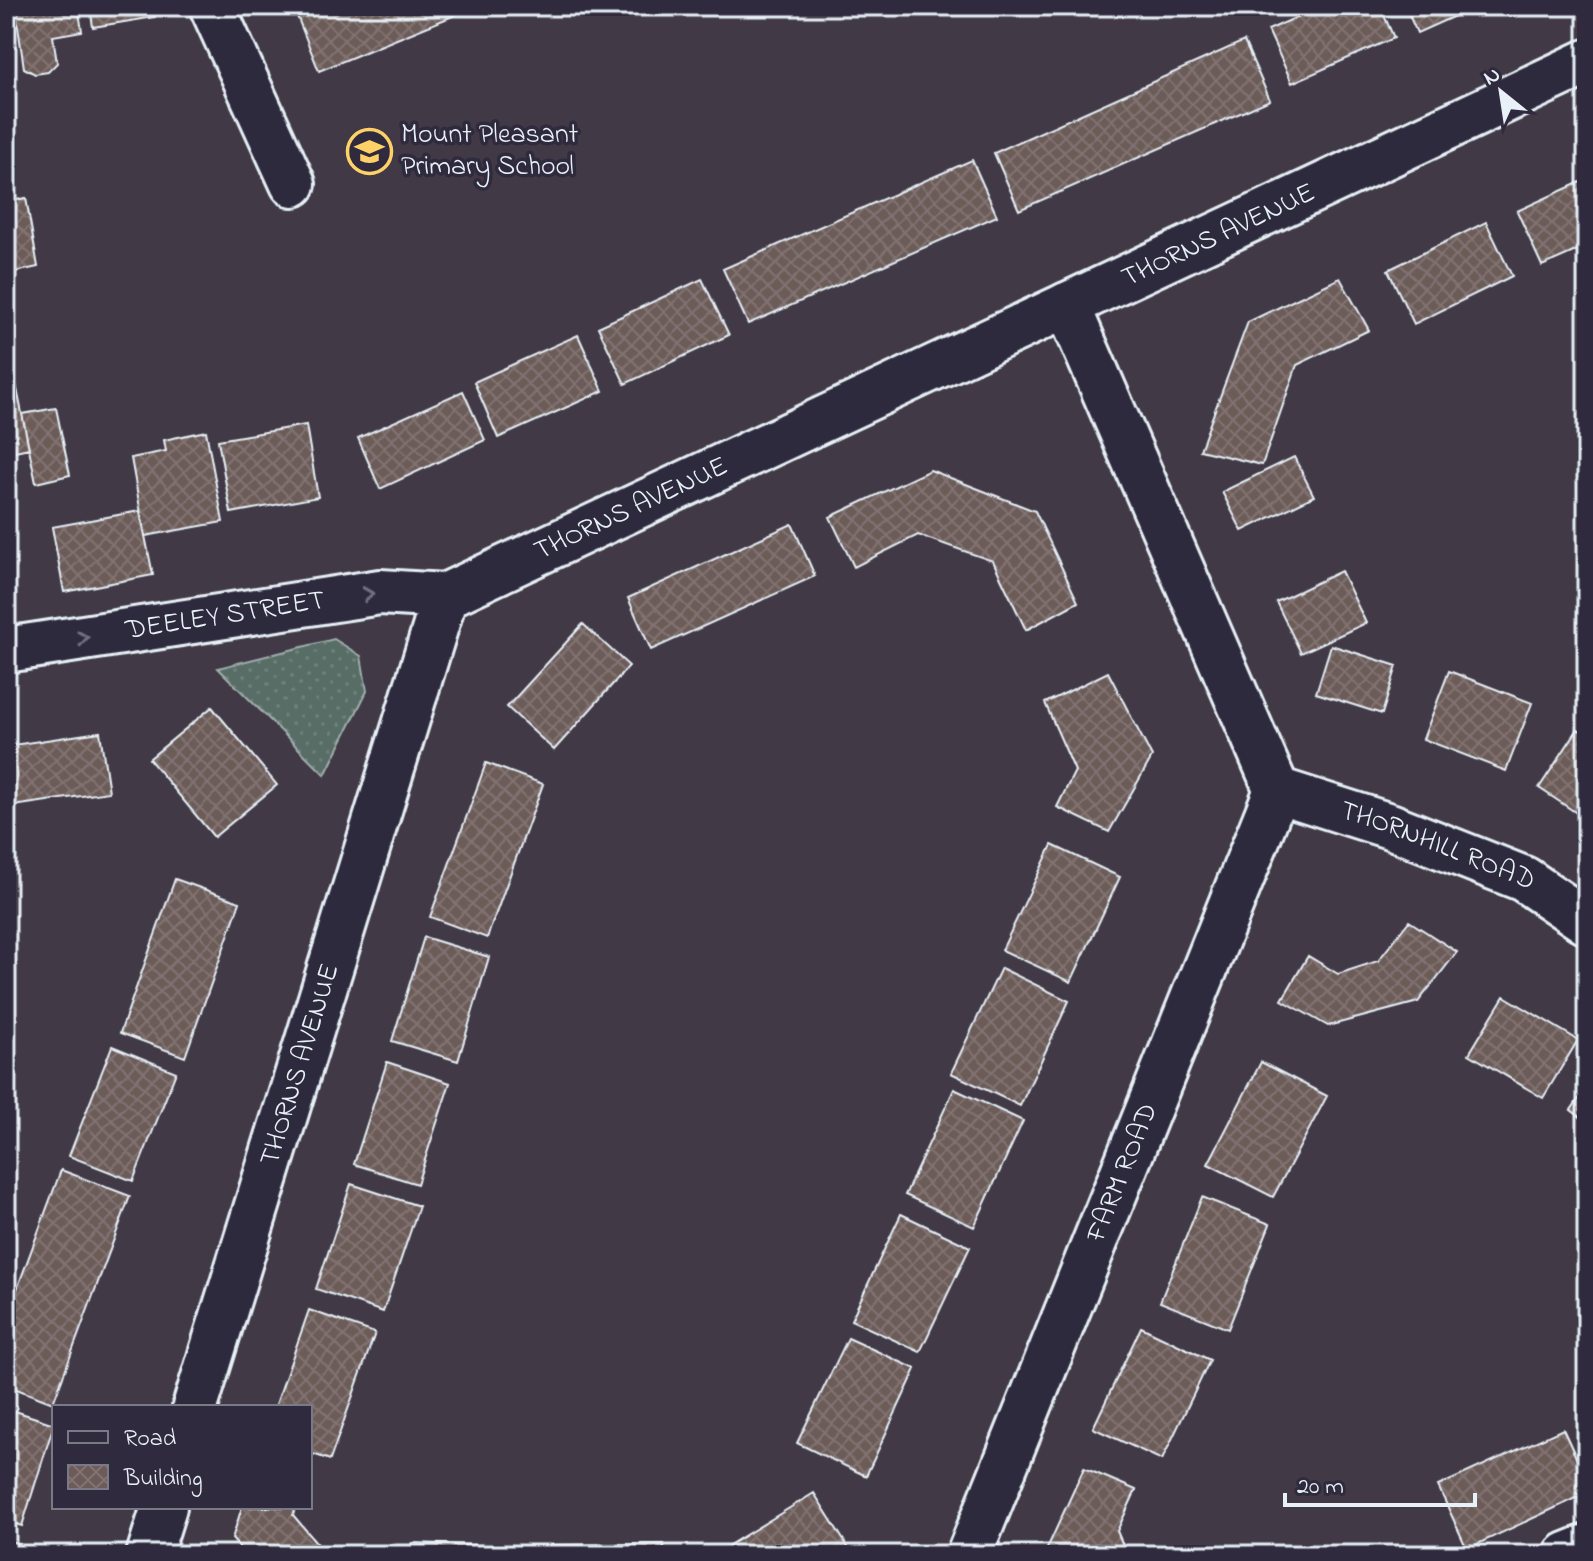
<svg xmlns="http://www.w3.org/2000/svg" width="1593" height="1561" viewBox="0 0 1593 1561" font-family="'Indie Flower',sans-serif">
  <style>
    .grass { fill: url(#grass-dots); stroke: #a0afaf; stroke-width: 2 }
    .building { fill: url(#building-cross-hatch); stroke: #e8f1f8; stroke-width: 2 }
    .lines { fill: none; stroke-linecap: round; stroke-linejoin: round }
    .minor-casing { stroke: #e8f1f8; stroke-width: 50 }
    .minor { stroke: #2f2a3d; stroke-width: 44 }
    .oneway { stroke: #70707e }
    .labels { text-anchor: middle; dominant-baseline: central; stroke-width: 7; stroke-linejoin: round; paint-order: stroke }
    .poi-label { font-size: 28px; fill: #e8f1f8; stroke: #2f2a3d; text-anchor: start }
    .street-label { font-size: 28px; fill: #e8f1f8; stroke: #2f2a3d }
  </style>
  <defs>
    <pattern id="grass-dots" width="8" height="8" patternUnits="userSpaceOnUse" patternTransform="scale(2)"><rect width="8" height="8" fill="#596d66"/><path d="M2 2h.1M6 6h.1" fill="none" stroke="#71827d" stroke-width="1.8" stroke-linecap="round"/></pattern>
    <pattern id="building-cross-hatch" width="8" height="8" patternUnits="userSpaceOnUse" patternTransform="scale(2)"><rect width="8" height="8" fill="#6c5b59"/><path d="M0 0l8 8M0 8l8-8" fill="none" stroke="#817372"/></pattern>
  </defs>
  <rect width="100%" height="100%" fill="#413945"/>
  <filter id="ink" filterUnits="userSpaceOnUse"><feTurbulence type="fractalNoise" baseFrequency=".0125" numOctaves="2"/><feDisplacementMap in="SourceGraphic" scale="16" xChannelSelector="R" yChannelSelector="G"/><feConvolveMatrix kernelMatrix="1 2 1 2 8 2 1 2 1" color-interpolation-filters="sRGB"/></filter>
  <g filter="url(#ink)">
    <path class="grass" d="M 334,639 L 361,656 L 367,691 L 325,775 L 218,668 Z"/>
    <path class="building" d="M 15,6 L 78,6 L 82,31 L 53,36 L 57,63 L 48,72 L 35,74 L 24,68 Z
      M 90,6 L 153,6 L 155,17 L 93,27 Z
      M 293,6 L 477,6 L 319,71 Z
      M 1322,6 L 1380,6 L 1394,38 L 1292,83 L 1268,30 Z
      M 1405,6 L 1477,6 L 1417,33 Z
      M 1244,41 L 1270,100 L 1019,210 L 994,153 Z
      M 972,160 L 997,216 L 748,324 L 723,269 Z
      M 1587,179 L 1587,246 L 1542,266 L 1517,211 Z
      M 26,198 L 38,267 L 6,274 L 6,202 Z
      M 1486,222 L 1512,276 L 1414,324 L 1388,270 Z
      M 1340,278 L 1369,330 L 1297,365 L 1262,465 L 1200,450 L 1248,322 Z
      M 702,279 L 729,335 L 625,384 L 598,327 Z
      M 578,335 L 603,391 L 498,438 L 474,382 Z
      M 15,379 L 29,448 L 6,453 L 6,381 Z
      M 463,391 L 485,440 L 380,489 L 358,438 Z
      M 56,408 L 70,475 L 36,483 L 22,414 Z
      M 306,425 L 318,497 L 231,513 L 218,440 Z
      M 206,431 L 223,522 L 145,536 L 131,458 L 166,451 L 164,440 Z
      M 1294,457 L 1314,496 L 1242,531 L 1222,492 Z
      M 930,470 L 1035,511 L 1078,602 L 1026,630 L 993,561 L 918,535 L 854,567 L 830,517 Z
      M 140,511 L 153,575 L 64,592 L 52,527 Z
      M 792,524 L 815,576 L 651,650 L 628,598 Z
      M 1341,571 L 1366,623 L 1301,653 L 1276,602 Z
      M 583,624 L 629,666 L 554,750 L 507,707 Z
      M 1331,645 L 1397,666 L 1382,714 L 1316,693 Z
      M 1449,671 L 1532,703 L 1506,771 L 1423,739 Z
      M 1108,672 L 1152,757 L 1109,832 L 1057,807 L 1075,771 L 1045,703 Z
      M 212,707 L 277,785 L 214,837 L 149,759 Z
      M 1578,729 L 1587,735 L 1587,820 L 1539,788 Z
      M 100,732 L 109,792 L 6,807 L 6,746 Z
      M 486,763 L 543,784 L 487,938 L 430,917 Z
      M 1052,845 L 1120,877 L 1071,982 L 1002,950 Z
      M 175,879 L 240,902 L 185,1057 L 120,1033 Z
      M 1409,921 L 1457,952 L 1418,1002 L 1328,1026 L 1282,1000 L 1308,956 L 1338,974 L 1378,961 Z
      M 424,937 L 489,957 L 458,1061 L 392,1041 Z
      M 1001,968 L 1069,1001 L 1020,1106 L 951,1073 Z
      M 1504,996 L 1578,1040 L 1543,1098 L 1469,1054 Z
      M 112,1046 L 176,1072 L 133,1181 L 69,1156 Z
      M 387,1062 L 450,1083 L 417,1184 L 354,1164 Z
      M 1261,1062 L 1327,1096 L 1273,1197 L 1208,1164 Z
      M 1587,1087 L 1587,1122 L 1571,1110 Z
      M 954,1089 L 1023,1121 L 974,1227 L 905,1195 Z
      M 61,1170 L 130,1196 L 53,1403 L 6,1385 L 6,1319 Z
      M 351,1184 L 419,1206 L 383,1312 L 316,1289 Z
      M 1202,1197 L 1270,1224 L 1228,1329 L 1160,1302 Z
      M 901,1214 L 970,1247 L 920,1352 L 851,1320 Z
      M 309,1310 L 375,1333 L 330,1460 L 310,1453 L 310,1407 L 275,1407 Z
      M 1141,1327 L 1210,1360 L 1162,1460 L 1093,1428 Z
      M 848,1338 L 916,1369 L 866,1476 L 797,1443 Z
      M 6,1408 L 54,1424 L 22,1526 L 6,1521 Z
      M 1563,1429 L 1587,1481 L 1587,1493 L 1467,1549 L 1438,1486 Z
      M 1084,1468 L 1136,1490 L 1117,1531 L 1127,1555 L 1045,1553 Z
      M 814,1493 L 851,1552 L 845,1555 L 713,1555 Z
      M 242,1507 L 296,1507 L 293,1515 L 321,1548 L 363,1555 L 246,1555 L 232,1539 Z
      M 6,1539 L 20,1544 L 16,1555 L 6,1555 Z
      M 412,1543 L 528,1547 L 528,1555 L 412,1555 Z
      M 664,1544 L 664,1555 L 551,1555 L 551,1545 Z"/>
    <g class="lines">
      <defs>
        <g id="minor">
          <path d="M 212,6 L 293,184"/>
          <path d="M 1067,305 L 1277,790"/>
          <path id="s1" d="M 6,650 L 380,592 L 445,596"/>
          <path id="s2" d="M 1277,790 L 1390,826 L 1524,879 L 1587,922"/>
          <path id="s3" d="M 195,1407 L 445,596 C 826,418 1208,243 1587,62"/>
          <path d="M 149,1555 L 164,1507"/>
          <path id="s4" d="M 969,1555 L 1277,790"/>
          <path d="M 1567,1555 L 1587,1547"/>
        </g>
      </defs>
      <use href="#minor" class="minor-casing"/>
      <use href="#minor" class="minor"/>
    </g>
    <defs><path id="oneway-chevron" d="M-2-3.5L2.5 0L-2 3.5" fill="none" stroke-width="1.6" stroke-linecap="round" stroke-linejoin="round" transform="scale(2)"/></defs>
    <g class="oneway">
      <use href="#oneway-chevron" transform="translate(368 594) rotate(-8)"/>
      <use href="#oneway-chevron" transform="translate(83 638) rotate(-9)"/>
    </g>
  </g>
  <defs>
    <symbol id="school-ring" viewBox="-11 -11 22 22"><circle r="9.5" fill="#2f2a3d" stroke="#ffd166" stroke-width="1.5"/><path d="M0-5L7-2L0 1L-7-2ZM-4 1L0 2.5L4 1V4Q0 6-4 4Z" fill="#ffd166"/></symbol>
  </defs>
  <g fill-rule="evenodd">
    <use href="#school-ring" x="344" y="126" width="51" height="51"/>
  </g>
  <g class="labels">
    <g class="poi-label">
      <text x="401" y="135">Mount Pleasant<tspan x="401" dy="32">Primary School</tspan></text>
    </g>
    <g class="street-label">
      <text stroke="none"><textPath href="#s3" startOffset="1702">THORNS AVENUE</textPath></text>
      <text stroke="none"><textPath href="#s3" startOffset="1054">THORNS AVENUE</textPath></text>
      <text stroke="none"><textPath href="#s1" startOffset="222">DEELEY STREET</textPath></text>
      <text stroke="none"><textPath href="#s2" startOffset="170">THORNHILL ROAD</textPath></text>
      <text stroke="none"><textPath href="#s3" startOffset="358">THORNS AVENUE</textPath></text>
      <text stroke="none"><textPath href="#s4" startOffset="412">FARM ROAD</textPath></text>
    </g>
  </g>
  <rect width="1593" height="1561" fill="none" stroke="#2f2a3d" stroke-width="32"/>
  <rect x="16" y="16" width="1561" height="1529" fill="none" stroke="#e8f1f8" stroke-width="3" filter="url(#ink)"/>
  <rect x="52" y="1405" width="260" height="104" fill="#2f2a3d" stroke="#797a88" stroke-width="2"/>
  <rect x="68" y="1431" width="40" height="12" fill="#2f2a3d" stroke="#797a88" stroke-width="2"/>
  <text x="124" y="1445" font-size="24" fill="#e8f1f8">Road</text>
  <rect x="68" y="1465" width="40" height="24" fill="url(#building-cross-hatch)" stroke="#797a88" stroke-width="2"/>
  <text x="124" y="1485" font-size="24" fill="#e8f1f8">Building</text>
  <g transform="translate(1501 92) rotate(330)" stroke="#2f2a3d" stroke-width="6" paint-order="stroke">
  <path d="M0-6L14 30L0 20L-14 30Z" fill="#e8f1f8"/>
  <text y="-12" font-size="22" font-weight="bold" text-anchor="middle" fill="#e8f1f8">N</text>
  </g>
  <path d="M1285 1493v12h190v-12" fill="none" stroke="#e8f1f8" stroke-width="4"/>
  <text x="1297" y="1493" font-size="24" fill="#e8f1f8" stroke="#2f2a3d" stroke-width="6" paint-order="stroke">20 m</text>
</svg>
